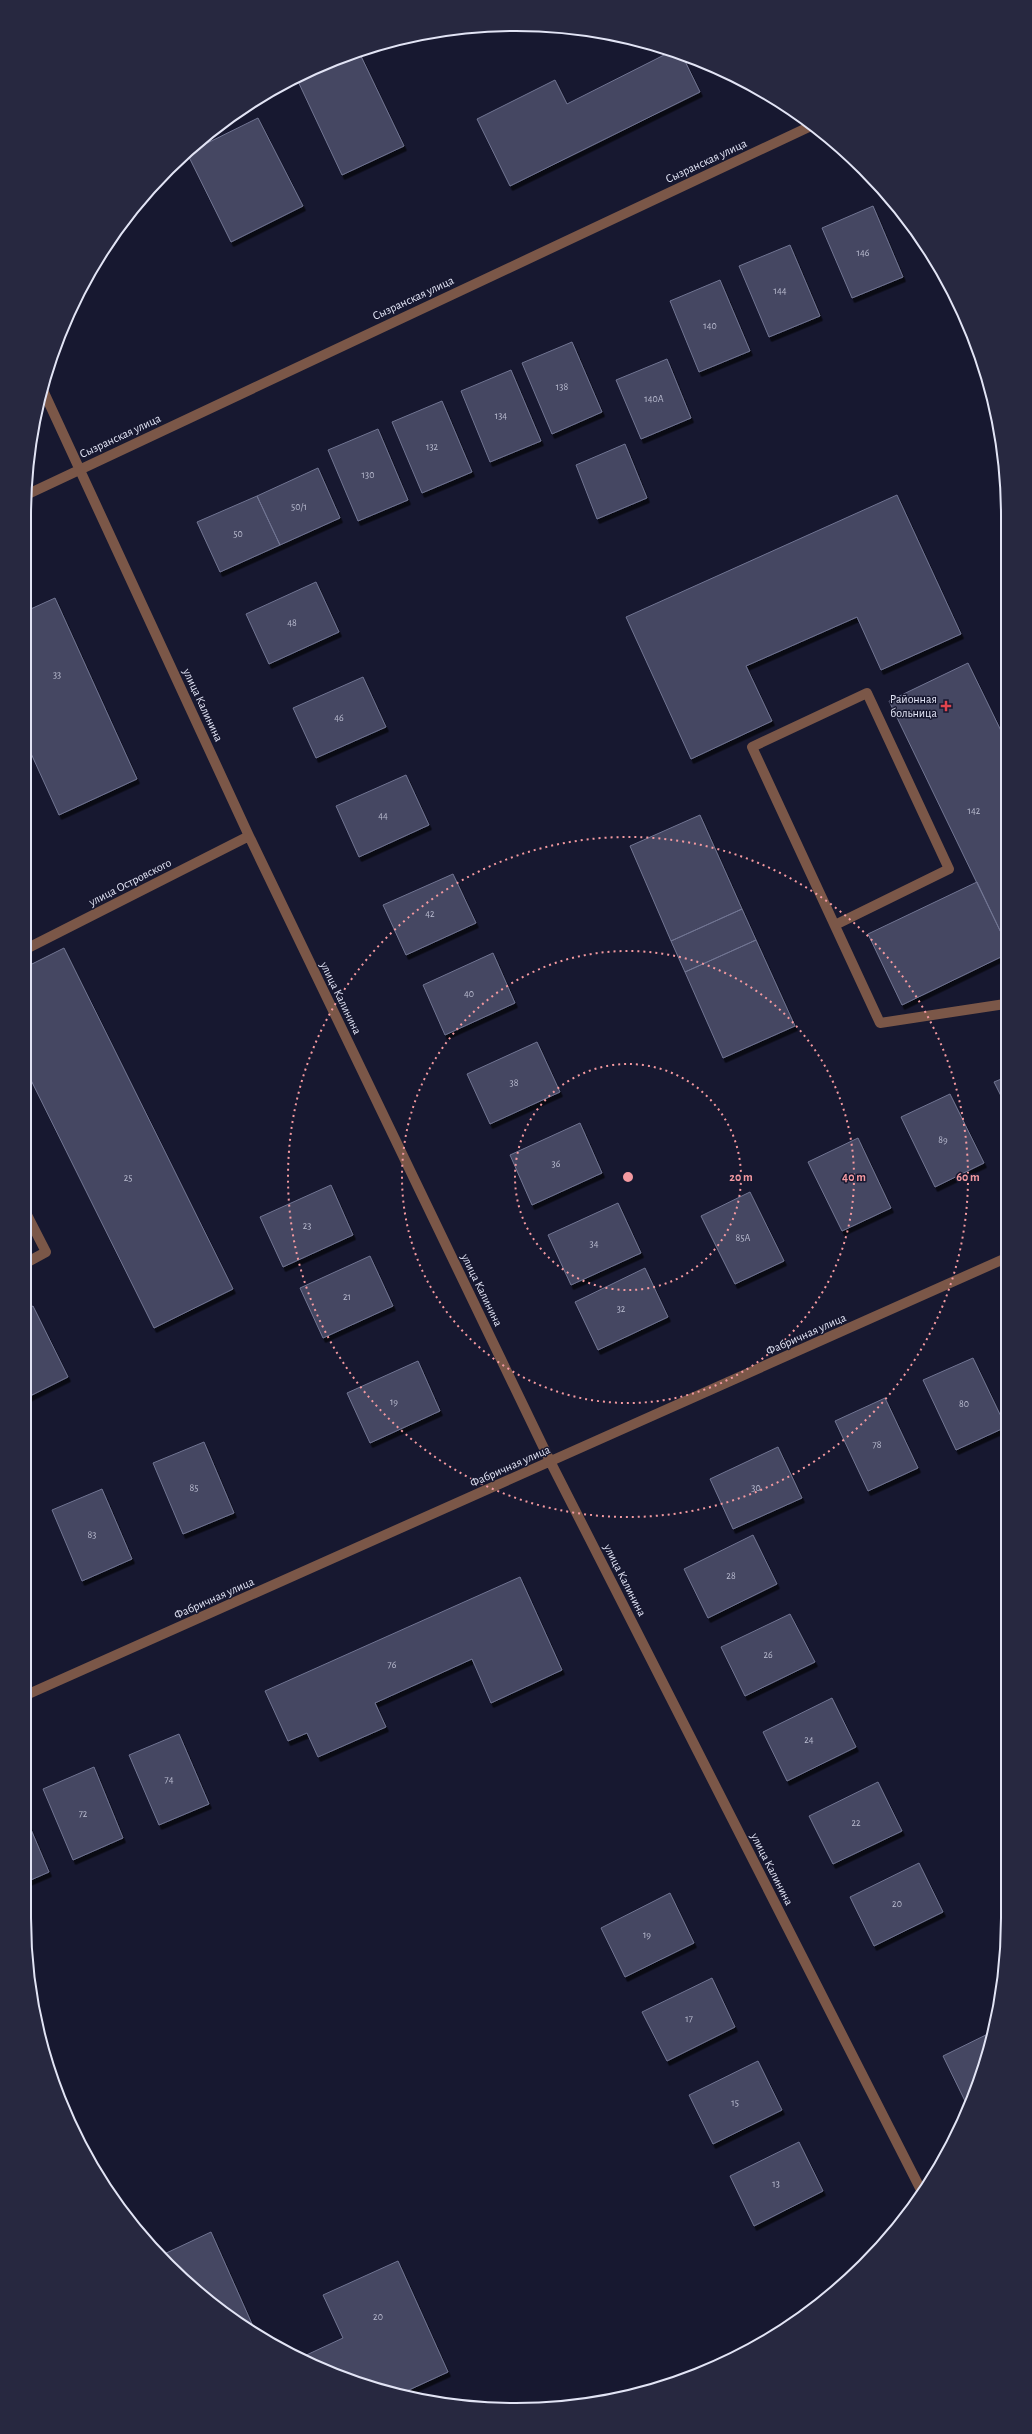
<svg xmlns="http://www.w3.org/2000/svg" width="1032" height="2434" viewBox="0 0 1032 2434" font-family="'Alegreya Sans',sans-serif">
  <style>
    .building { fill: #444662; stroke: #717592; filter: url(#shadow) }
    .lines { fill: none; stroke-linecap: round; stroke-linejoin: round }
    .service { stroke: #7b5748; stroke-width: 10 }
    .minor { stroke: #7b5748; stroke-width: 10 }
    .ring { fill: none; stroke: #f49aa1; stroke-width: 2; stroke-dasharray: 2 4 }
    .health-dot { fill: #e0444e; stroke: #171830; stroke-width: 1.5 }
    .labels { text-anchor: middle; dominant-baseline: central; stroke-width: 3; stroke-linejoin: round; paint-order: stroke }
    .number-label { font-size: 10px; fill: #babcd0 }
    .street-label { font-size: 12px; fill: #e2e4f5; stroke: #171830 }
    .poi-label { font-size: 12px; fill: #e2e4f5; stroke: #171830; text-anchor: end }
    .rim { fill: none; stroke: #e2e4f5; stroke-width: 2 }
    .centre { fill: #f49aa1; stroke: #171830; stroke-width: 2 }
    .ring-label { font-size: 12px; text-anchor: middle; font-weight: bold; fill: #f49aa1; stroke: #171830; stroke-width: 3; stroke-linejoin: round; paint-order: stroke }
  </style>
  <defs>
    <filter id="shadow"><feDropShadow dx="2.5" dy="4.5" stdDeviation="0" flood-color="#0009"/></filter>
  </defs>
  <rect width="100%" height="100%" fill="#171830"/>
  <path class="building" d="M 674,50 L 681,53 L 700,92 L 510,186 L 477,119 L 555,80 L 567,104 Z
    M 359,52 L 404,146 L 342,175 L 296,77 Z
    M 258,118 L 303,206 L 231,242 L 187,153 Z
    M 873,206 L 903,277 L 852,298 L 822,228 Z
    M 790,245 L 820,316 L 769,337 L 739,266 Z
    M 720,280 L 750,351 L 699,372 L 670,301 Z
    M 572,342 L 602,412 L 552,434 L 522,363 Z
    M 667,359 L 691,418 L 641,439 L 616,380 Z
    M 511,370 L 541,441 L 490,462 L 461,391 Z
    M 442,401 L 472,472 L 422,493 L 392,422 Z
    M 378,429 L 408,500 L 358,521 L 328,450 Z
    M 625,444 L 647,498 L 597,519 L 576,465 Z
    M 318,468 L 340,518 L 280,545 L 257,496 Z
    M 897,495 L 961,634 L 881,670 L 857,617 L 746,666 L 772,721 L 691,759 L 626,617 Z
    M 257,496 L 280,545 L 220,572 L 197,522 Z
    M 316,582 L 339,632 L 269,664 L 246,614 Z
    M 55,598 L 137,779 L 59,815 L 24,738 L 24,612 Z
    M 968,663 L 1005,739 L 1005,941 L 889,701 Z
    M 363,677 L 386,727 L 316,758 L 293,708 Z
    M 406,775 L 429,825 L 359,857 L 336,806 Z
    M 700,815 L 742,909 L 671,941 L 630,846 Z
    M 453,874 L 476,923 L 406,955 L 383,905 Z
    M 977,882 L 1005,941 L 1005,955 L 902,1005 L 868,934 Z
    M 742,909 L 756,940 L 685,972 L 671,941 Z
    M 756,940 L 795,1026 L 723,1058 L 685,972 Z
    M 64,948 L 233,1289 L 154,1328 L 24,1066 L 24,968 Z
    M 493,953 L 515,1003 L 445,1035 L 423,985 Z
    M 537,1042 L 560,1092 L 490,1124 L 467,1074 Z
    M 1006,1077 L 1006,1106 L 994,1082 Z
    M 950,1094 L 984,1163 L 935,1187 L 901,1117 Z
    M 580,1123 L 602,1173 L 532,1205 L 510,1155 Z
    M 858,1138 L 891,1208 L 842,1231 L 808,1162 Z
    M 331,1185 L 353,1235 L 283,1267 L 260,1217 Z
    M 750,1192 L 784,1261 L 735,1284 L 701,1216 Z
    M 618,1203 L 641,1253 L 571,1285 L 548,1235 Z
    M 370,1256 L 393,1306 L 323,1338 L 300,1288 Z
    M 645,1268 L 668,1317 L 598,1350 L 575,1302 Z
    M 33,1306 L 68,1377 L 24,1399 L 24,1310 Z
    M 973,1358 L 1006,1427 L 956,1450 L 923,1380 Z
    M 418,1361 L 440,1411 L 370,1443 L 347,1393 Z
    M 885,1398 L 918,1468 L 868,1491 L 835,1421 Z
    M 204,1442 L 234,1513 L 183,1534 L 153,1463 Z
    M 778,1447 L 802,1498 L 733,1529 L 710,1479 Z
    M 102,1489 L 132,1559 L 82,1581 L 52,1510 Z
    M 753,1535 L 777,1584 L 708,1618 L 684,1569 Z
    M 520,1577 L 562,1670 L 491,1703 L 472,1659 L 375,1703 L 386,1727 L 318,1757 L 307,1733 L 288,1741 L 265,1691 Z
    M 790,1614 L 815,1662 L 745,1696 L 721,1647 Z
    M 832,1698 L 856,1747 L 787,1781 L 763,1732 Z
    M 179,1734 L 209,1804 L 159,1825 L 129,1755 Z
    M 94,1767 L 123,1838 L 73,1860 L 43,1789 Z
    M 878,1782 L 902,1831 L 833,1864 L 809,1816 Z
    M 24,1813 L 49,1872 L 24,1883 Z
    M 919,1863 L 943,1912 L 874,1946 L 850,1897 Z
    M 670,1893 L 694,1943 L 625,1977 L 601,1928 Z
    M 712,1978 L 735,2027 L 667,2061 L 642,2012 Z
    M 994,2031 L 982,2076 L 967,2105 L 943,2056 Z
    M 758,2061 L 782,2110 L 713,2144 L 689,2095 Z
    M 799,2142 L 823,2191 L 754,2226 L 730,2176 Z
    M 211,2232 L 252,2324 L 246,2327 L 192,2288 L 160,2256 Z
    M 398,2261 L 448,2372 L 398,2395 L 358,2384 L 300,2358 L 343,2338 L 323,2295 Z"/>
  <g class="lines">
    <path class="service" d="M 835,925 L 949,869 L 867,693 L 752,747 L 880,1023 L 1005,1004
      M 24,1264 L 46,1252 L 24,1209"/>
    <path class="minor" d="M 42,388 L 249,836 L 551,1463 L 922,2192
      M 26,495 L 811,126
      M 24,950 L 249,836
      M 24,1696 L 1006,1258"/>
  </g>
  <g class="ring">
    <circle cx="628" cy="1177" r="113"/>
    <circle cx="628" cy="1177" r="226"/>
    <circle cx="628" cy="1177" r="340"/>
  </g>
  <path class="health-dot" d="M944 700h4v4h4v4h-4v4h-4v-4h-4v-4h4z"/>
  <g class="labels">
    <g class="number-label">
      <text x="863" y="253">146</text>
      <text x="780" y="291">144</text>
      <text x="710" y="326">140</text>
      <text x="562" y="387">138</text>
      <text x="654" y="399">140А</text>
      <text x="501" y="416">134</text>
      <text x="432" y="447">132</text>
      <text x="368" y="475">130</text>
      <text x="299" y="507">50/1</text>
      <text x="238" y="534">50</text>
      <text x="292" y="623">48</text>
      <text x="57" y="675">33</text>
      <text x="339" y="718">46</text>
      <text x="974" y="811">142</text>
      <text x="383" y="816">44</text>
      <text x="430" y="914">42</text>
      <text x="469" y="994">40</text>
      <text x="514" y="1083">38</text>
      <text x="943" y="1140">89</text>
      <text x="556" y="1164">36</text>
      <text x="128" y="1178">25</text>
      <text x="307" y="1226">23</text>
      <text x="743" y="1238">85А</text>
      <text x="594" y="1244">34</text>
      <text x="347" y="1297">21</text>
      <text x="621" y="1309">32</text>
      <text x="394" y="1402">19</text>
      <text x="964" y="1404">80</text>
      <text x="877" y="1445">78</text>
      <text x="194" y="1488">85</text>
      <text x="756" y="1488">30</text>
      <text x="92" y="1535">83</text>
      <text x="731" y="1576">28</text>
      <text x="768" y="1655">26</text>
      <text x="392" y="1665">76</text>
      <text x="809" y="1740">24</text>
      <text x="169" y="1780">74</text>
      <text x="83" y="1814">72</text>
      <text x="856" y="1823">22</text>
      <text x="897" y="1904">20</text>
      <text x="647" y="1935">19</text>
      <text x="689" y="2019">17</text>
      <text x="735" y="2103">15</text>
      <text x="776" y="2184">13</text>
      <text x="378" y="2317">20</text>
    </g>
    <g class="street-label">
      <text transform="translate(706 161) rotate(-25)">Сызранская улица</text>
      <text transform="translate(413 298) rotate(-25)">Сызранская улица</text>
      <text transform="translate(120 436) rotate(-25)">Сызранская улица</text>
      <text transform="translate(203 705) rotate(65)">улица Калинина</text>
      <text transform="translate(130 882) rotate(-27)">улица Островского</text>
      <text transform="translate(341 998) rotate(64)">улица Калинина</text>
      <text transform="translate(482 1290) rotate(64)">улица Калинина</text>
      <text transform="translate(806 1334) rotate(-24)">Фабричная улица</text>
      <text transform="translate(510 1466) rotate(-24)">Фабричная улица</text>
      <text transform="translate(625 1580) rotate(63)">улица Калинина</text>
      <text transform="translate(214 1598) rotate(-24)">Фабричная улица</text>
      <text transform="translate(772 1869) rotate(63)">улица Калинина</text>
    </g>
    <g class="poi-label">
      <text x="937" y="699">Районная<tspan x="937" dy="14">больница</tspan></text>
    </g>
  </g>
  <path d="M0 0H1032V2434H0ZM516 31H516A485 485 0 0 1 1001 516V1918A485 485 0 0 1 516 2403H516A485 485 0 0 1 31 1918V516A485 485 0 0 1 516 31Z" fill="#272840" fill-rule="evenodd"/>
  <path class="rim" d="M516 31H516A485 485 0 0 1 1001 516V1918A485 485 0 0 1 516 2403H516A485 485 0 0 1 31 1918V516A485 485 0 0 1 516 31Z"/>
  <circle cx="628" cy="1177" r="6" class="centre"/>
  <g class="ring-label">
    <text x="741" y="1181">20 m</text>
    <text x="854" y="1181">40 m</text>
    <text x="968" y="1181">60 m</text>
  </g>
</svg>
